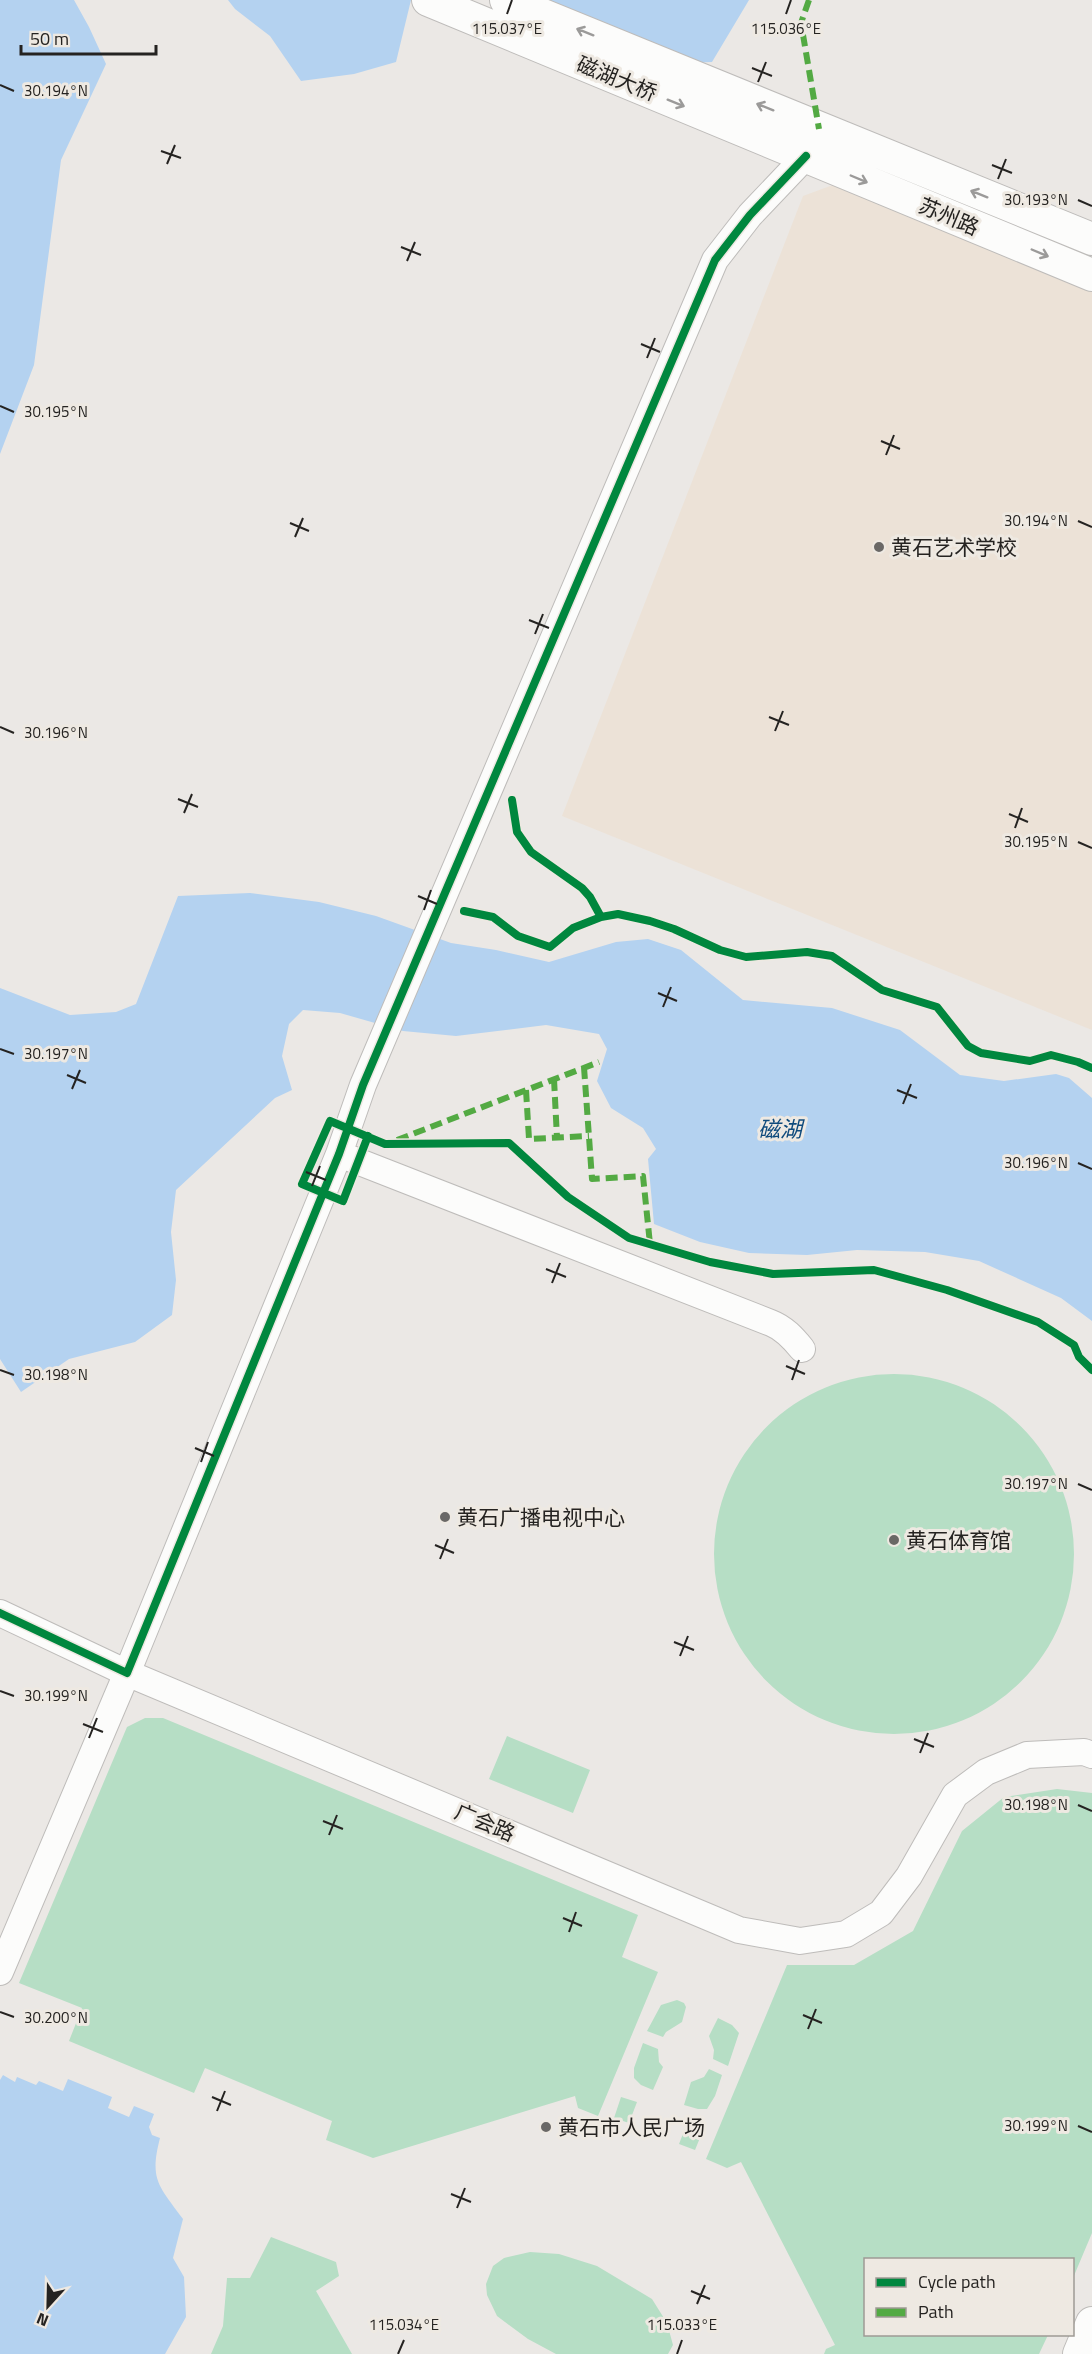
<svg xmlns="http://www.w3.org/2000/svg" width="1092" height="2354" viewBox="0 0 1092 2354" font-family="'Titillium Web','Noto Sans SC',sans-serif">
  <style>
    .education { fill: #ece2d7 }
    .green { fill: #b6dec5 }
    .water { fill: #b4d2f0 }
    .lines { fill: none; stroke-linecap: round; stroke-linejoin: round }
    .minor-casing { stroke: #bebcba; stroke-width: 28 }
    .major-casing { stroke: #bebcba; stroke-width: 34 }
    .minor { stroke: #fcfcfb; stroke-width: 26 }
    .major { stroke: #fcfcfb; stroke-width: 32 }
    .quiet { stroke: #53aa43; stroke-width: 6; stroke-dasharray: 12 6; stroke-linecap: butt }
    .cycleway-casing { stroke: #eee9e2; stroke-width: 11 }
    .cycleway { stroke: #00873e; stroke-width: 8 }
    .oneway { stroke: #9b9a99 }
    .ticks { fill: none; stroke: #252321; stroke-width: 2 }
    .poi-dot { fill: #6a6866; stroke: #eee9e2; stroke-width: 2 }
    .labels { text-anchor: middle; dominant-baseline: central; stroke-width: 6; stroke-linejoin: round; paint-order: stroke }
    .street-label { font-size: 21px; fill: #252321; stroke: #eee9e2 }
    .poi-label { font-size: 21px; fill: #252321; stroke: #eee9e2; text-anchor: start }
    .water-label { font-size: 22px; font-style: italic; fill: #0e4a7c; stroke: #eee9e2 }
    .ticks-label { font-size: 15px; text-anchor: middle; fill: #252321; stroke: #eee9e2; stroke-width: 6; stroke-linejoin: round; paint-order: stroke }
  </style>
  <rect width="100%" height="100%" fill="#ebe8e5"/>
  <path class="education" d="M 849,179 L 1092,279 L 1092,1030 L 562,816 L 803,196 Z"/>
  <path class="green" d="M714 1554a180 180 0 1 1 360 0a180 180 0 1 1-360 0Z
    M 145,1718 L 163,1718 L 638,1915 L 622,1957 L 658,1972 L 598,2116 L 578,2108 L 575,2096 L 373,2158 L 326,2140 L 332,2121 L 205,2068 L 194,2093 L 69,2041 L 82,2008 L 19,1983 L 127,1727 Z
    M 507,1736 L 590,1770 L 573,1813 L 489,1779 Z
    M 1057,1789 L 1092,1793 L 1092,2233 L 1073,2278 L 1072,2260 L 866,2260 L 866,2334 L 1048,2335 L 1039,2354 L 824,2354 L 826,2349 L 835,2345 L 741,2162 L 727,2168 L 706,2159 L 787,1965 L 854,1965 L 913,1931 L 962,1831 L 1004,1797 Z
    M 677,2000 L 684,2003 L 686,2007 L 682,2022 L 666,2032 L 663,2037 L 647,2031 L 661,2005 Z
    M 718,2018 L 732,2025 L 739,2033 L 728,2066 L 713,2059 L 714,2050 L 709,2036 Z
    M 643,2043 L 658,2049 L 659,2062 L 663,2067 L 653,2090 L 641,2085 L 634,2078 L 634,2068 Z
    M 709,2069 L 722,2075 L 715,2096 L 707,2109 L 698,2109 L 684,2105 L 691,2082 L 704,2077 Z
    M 621,2097 L 637,2102 L 629,2123 L 614,2118 Z
    M 688,2121 L 704,2128 L 695,2150 L 679,2144 Z
    M 271,2237 L 336,2262 L 339,2276 L 316,2291 L 352,2354 L 211,2354 L 223,2326 L 227,2278 L 250,2278 Z
    M 530,2252 L 559,2254 L 597,2266 L 652,2299 L 667,2323 L 673,2345 L 668,2354 L 556,2354 L 528,2339 L 497,2316 L 487,2295 L 486,2284 L 493,2266 L 504,2258 Z"/>
  <path class="water" d="M 0,0 L 74,0 L 89,27 L 106,64 L 61,160 L 34,365 L 0,454 Z
    M 228,0 L 411,0 L 396,62 L 354,74 L 301,81 L 270,36 L 235,9 Z
    M 546,0 L 749,0 L 712,62 L 649,64 Z
    M 250,893 L 319,902 L 376,916 L 451,943 L 496,950 L 549,962 L 616,942 L 648,939 L 681,950 L 743,1000 L 832,1008 L 900,1030 L 960,1075 L 1004,1081 L 1056,1074 L 1069,1078 L 1092,1098 L 1092,1321 L 1061,1298 L 979,1261 L 925,1252 L 857,1250 L 807,1255 L 749,1253 L 700,1242 L 654,1224 L 648,1159 L 656,1149 L 643,1128 L 611,1108 L 597,1081 L 607,1049 L 599,1034 L 546,1025 L 456,1036 L 403,1031 L 340,1013 L 303,1010 L 289,1024 L 282,1056 L 292,1090 L 275,1098 L 176,1190 L 171,1232 L 176,1280 L 172,1315 L 135,1342 L 69,1359 L 21,1392 L 0,1359 L 0,988 L 70,1015 L 116,1012 L 136,1004 L 178,896 Z
    M 3,2075 L 15,2082 L 17,2077 L 36,2085 L 39,2081 L 63,2091 L 68,2079 L 112,2097 L 108,2108 L 129,2117 L 134,2106 L 154,2114 L 149,2127 L 152,2135 L 160,2138 C 149,2180 159,2186 183,2219 L 173,2258 L 184,2277 L 186,2317 L 165,2354 L 0,2354 L 0,2080 Z"/>
  <g class="lines">
    <defs>
      <path id="minor" d="M 339,1154 L 771,1323 C 784,1328 793,1338 802,1349
        M 0,1613 L 127,1673 L 339,1154 L 363,1085 L 715,260 L 750,215 L 806,156
        M 0,1972 L 127,1673 L 739,1930 L 800,1941 L 846,1934 L 881,1913 L 909,1876 L 955,1795 L 986,1772 L 1027,1755 L 1084,1752 L 1092,1755"/>
      <path id="major" d="M 428,0 L 1092,275
        M 506,0 L 1092,239
        M 1079,2354 L 1092,2323"/>
    </defs>
    <use href="#minor" class="minor-casing"/>
    <use href="#major" class="major-casing"/>
    <use href="#minor" class="minor"/>
    <use href="#major" class="major"/>
    <path class="quiet" d="M 809,0 L 801,23 L 819,129
      M 584,1067 L 592,1179 L 643,1176 L 650,1244
      M 554,1079 L 557,1138
      M 526,1090 L 529,1139 L 589,1136
      M 397,1140 L 599,1062"/>
    <defs>
      <path id="cycleway" d="M 512,800 L 517,832 L 531,852 L 582,888 L 590,897 L 601,917
        M 464,911 L 493,917 L 518,936 L 550,947 L 573,928 L 601,917 L 618,914 L 650,921 L 674,929 L 720,950 L 746,957 L 807,952 L 832,956 L 882,990 L 937,1007 L 968,1046 L 981,1053 L 1030,1061 L 1051,1055 L 1078,1062 L 1092,1068
        M 368,1136 L 343,1201 L 302,1184 L 330,1121 L 385,1144 L 509,1143 L 568,1197 L 629,1238 L 710,1262 L 773,1274 L 874,1270 L 947,1290 L 1038,1322 L 1074,1345 L 1079,1357 L 1092,1370
        M 0,1613 L 127,1673 L 339,1154 L 363,1085 L 715,260 L 750,215 L 806,156"/>
    </defs>
    <use href="#cycleway" class="cycleway-casing"/>
    <use href="#cycleway" class="cycleway"/>
  </g>
  <defs><path id="oneway-shaft" d="M-6 0H5M1.5-3L5.5 0L1.5 3" fill="none" stroke-width="1.6" stroke-linecap="round" stroke-linejoin="round" transform="scale(1.5)"/></defs>
  <g class="oneway">
    <use href="#oneway-shaft" transform="translate(585 32) rotate(-158)"/>
    <use href="#oneway-shaft" transform="translate(676 103) rotate(22)"/>
    <use href="#oneway-shaft" transform="translate(765 107) rotate(-158)"/>
    <use href="#oneway-shaft" transform="translate(859 179) rotate(23)"/>
    <use href="#oneway-shaft" transform="translate(979 194) rotate(-158)"/>
    <use href="#oneway-shaft" transform="translate(1040 253) rotate(23)"/>
  </g>
  <path class="ticks" d="M 507,14 L 512,0M 786,14 L 791,0M 752,68 L 772,76M 758,82 L 766,62M 0,85 L 14,91M 161,151 L 181,158M 167,164 L 175,145M 992,165 L 1012,173M 998,179 L 1006,159M 1078,200 L 1092,206M 401,247 L 421,255M 407,261 L 415,242M 641,344 L 660,352M 647,358 L 655,338M 0,406 L 14,412M 881,441 L 900,449M 886,455 L 894,435M 1078,521 L 1092,527M 290,523 L 309,531M 295,537 L 303,518M 529,620 L 549,628M 535,634 L 543,614M 769,717 L 789,725M 0,727 L 14,733M 775,731 L 783,711M 178,799 L 198,807M 184,813 L 192,794M 1009,814 L 1028,822M 1015,828 L 1022,808M 1078,842 L 1092,848M 418,896 L 437,904M 424,910 L 431,890M 658,993 L 677,1001M 663,1007 L 671,987M 0,1049 L 14,1054M 67,1075 L 86,1083M 72,1089 L 80,1070M 897,1090 L 917,1098M 903,1104 L 911,1084M 1078,1163 L 1092,1169M 306,1172 L 326,1180M 312,1186 L 320,1166M 546,1269 L 566,1277M 552,1283 L 560,1263M 786,1366 L 805,1374M 0,1370 L 14,1375M 792,1380 L 799,1360M 195,1448 L 214,1456M 201,1462 L 208,1442M 1078,1484 L 1092,1490M 435,1545 L 454,1553M 440,1559 L 448,1539M 674,1642 L 694,1650M 680,1656 L 688,1636M 0,1691 L 14,1696M 83,1724 L 103,1732M 89,1738 L 97,1718M 914,1739 L 934,1747M 920,1753 L 928,1733M 1078,1805 L 1092,1811M 323,1821 L 343,1829M 329,1835 L 337,1815M 563,1918 L 582,1926M 569,1932 L 576,1912M 0,2012 L 14,2017M 803,2015 L 822,2023M 808,2029 L 816,2009M 212,2097 L 231,2105M 217,2111 L 225,2091M 1078,2126 L 1092,2132M 451,2194 L 471,2202M 457,2208 L 465,2188M 691,2291 L 710,2299M 697,2304 L 705,2285M 398,2354 L 404,2340M 677,2354 L 682,2340"/>
  <g class="poi-dot">
    <circle cx="879" cy="547" r="6"/>
    <circle cx="445" cy="1517" r="6"/>
    <circle cx="894" cy="1540" r="6"/>
    <circle cx="546" cy="2127" r="6"/>
  </g>
  <g class="labels">
    <g class="street-label">
      <text transform="translate(617 78) rotate(22)">磁湖大桥</text>
      <text transform="translate(949 216) rotate(23)">苏州路</text>
      <text transform="translate(485 1822) rotate(23)">广会路</text>
    </g>
    <g class="poi-label">
      <text x="891" y="547">黄石艺术学校</text>
      <text x="457" y="1517">黄石广播电视中心</text>
      <text x="906" y="1540">黄石体育馆</text>
      <text x="558" y="2127">黄石市人民广场</text>
    </g>
    <g class="water-label">
      <text x="780" y="1129">磁湖</text>
    </g>
  </g>
  <g class="ticks-label">
    <text x="507" y="34">115.037°E</text>
    <text x="786" y="34">115.036°E</text>
    <text x="56" y="96">30.194°N</text>
    <text x="1036" y="205">30.193°N</text>
    <text x="56" y="417">30.195°N</text>
    <text x="1036" y="526">30.194°N</text>
    <text x="56" y="738">30.196°N</text>
    <text x="1036" y="847">30.195°N</text>
    <text x="56" y="1059">30.197°N</text>
    <text x="1036" y="1168">30.196°N</text>
    <text x="56" y="1380">30.198°N</text>
    <text x="1036" y="1489">30.197°N</text>
    <text x="56" y="1701">30.199°N</text>
    <text x="1036" y="1810">30.198°N</text>
    <text x="56" y="2023">30.200°N</text>
    <text x="1036" y="2131">30.199°N</text>
    <text x="404" y="2330">115.034°E</text>
    <text x="682" y="2330">115.033°E</text>
  </g>
  <rect x="864" y="2258" width="210" height="78" fill="#eee9e2" stroke="#9e9a95" stroke-width="1.5"/>
  <rect x="876" y="2278" width="30" height="9" fill="#00873e" stroke="#9e9a95" stroke-width="1.5"/>
  <text x="918" y="2288" font-size="18" fill="#252321">Cycle path</text>
  <rect x="876" y="2308" width="30" height="9" fill="#53aa43" stroke="#9e9a95" stroke-width="1.5"/>
  <text x="918" y="2318" font-size="18" fill="#252321">Path</text>
  <g transform="translate(48 2306) rotate(202)" stroke="#eee9e2" stroke-width="4.5" paint-order="stroke">
  <path d="M0-4.5L10 22L0 15L-10 22Z" fill="#252321"/>
  <text y="-9" font-size="16" font-weight="bold" text-anchor="middle" fill="#252321">N</text>
  </g>
  <path d="M21 45v9h135v-9" fill="none" stroke="#252321" stroke-width="3"/>
  <text x="30" y="45" font-size="18" fill="#252321" stroke="#eee9e2" stroke-width="4.5" paint-order="stroke">50 m</text>
</svg>
